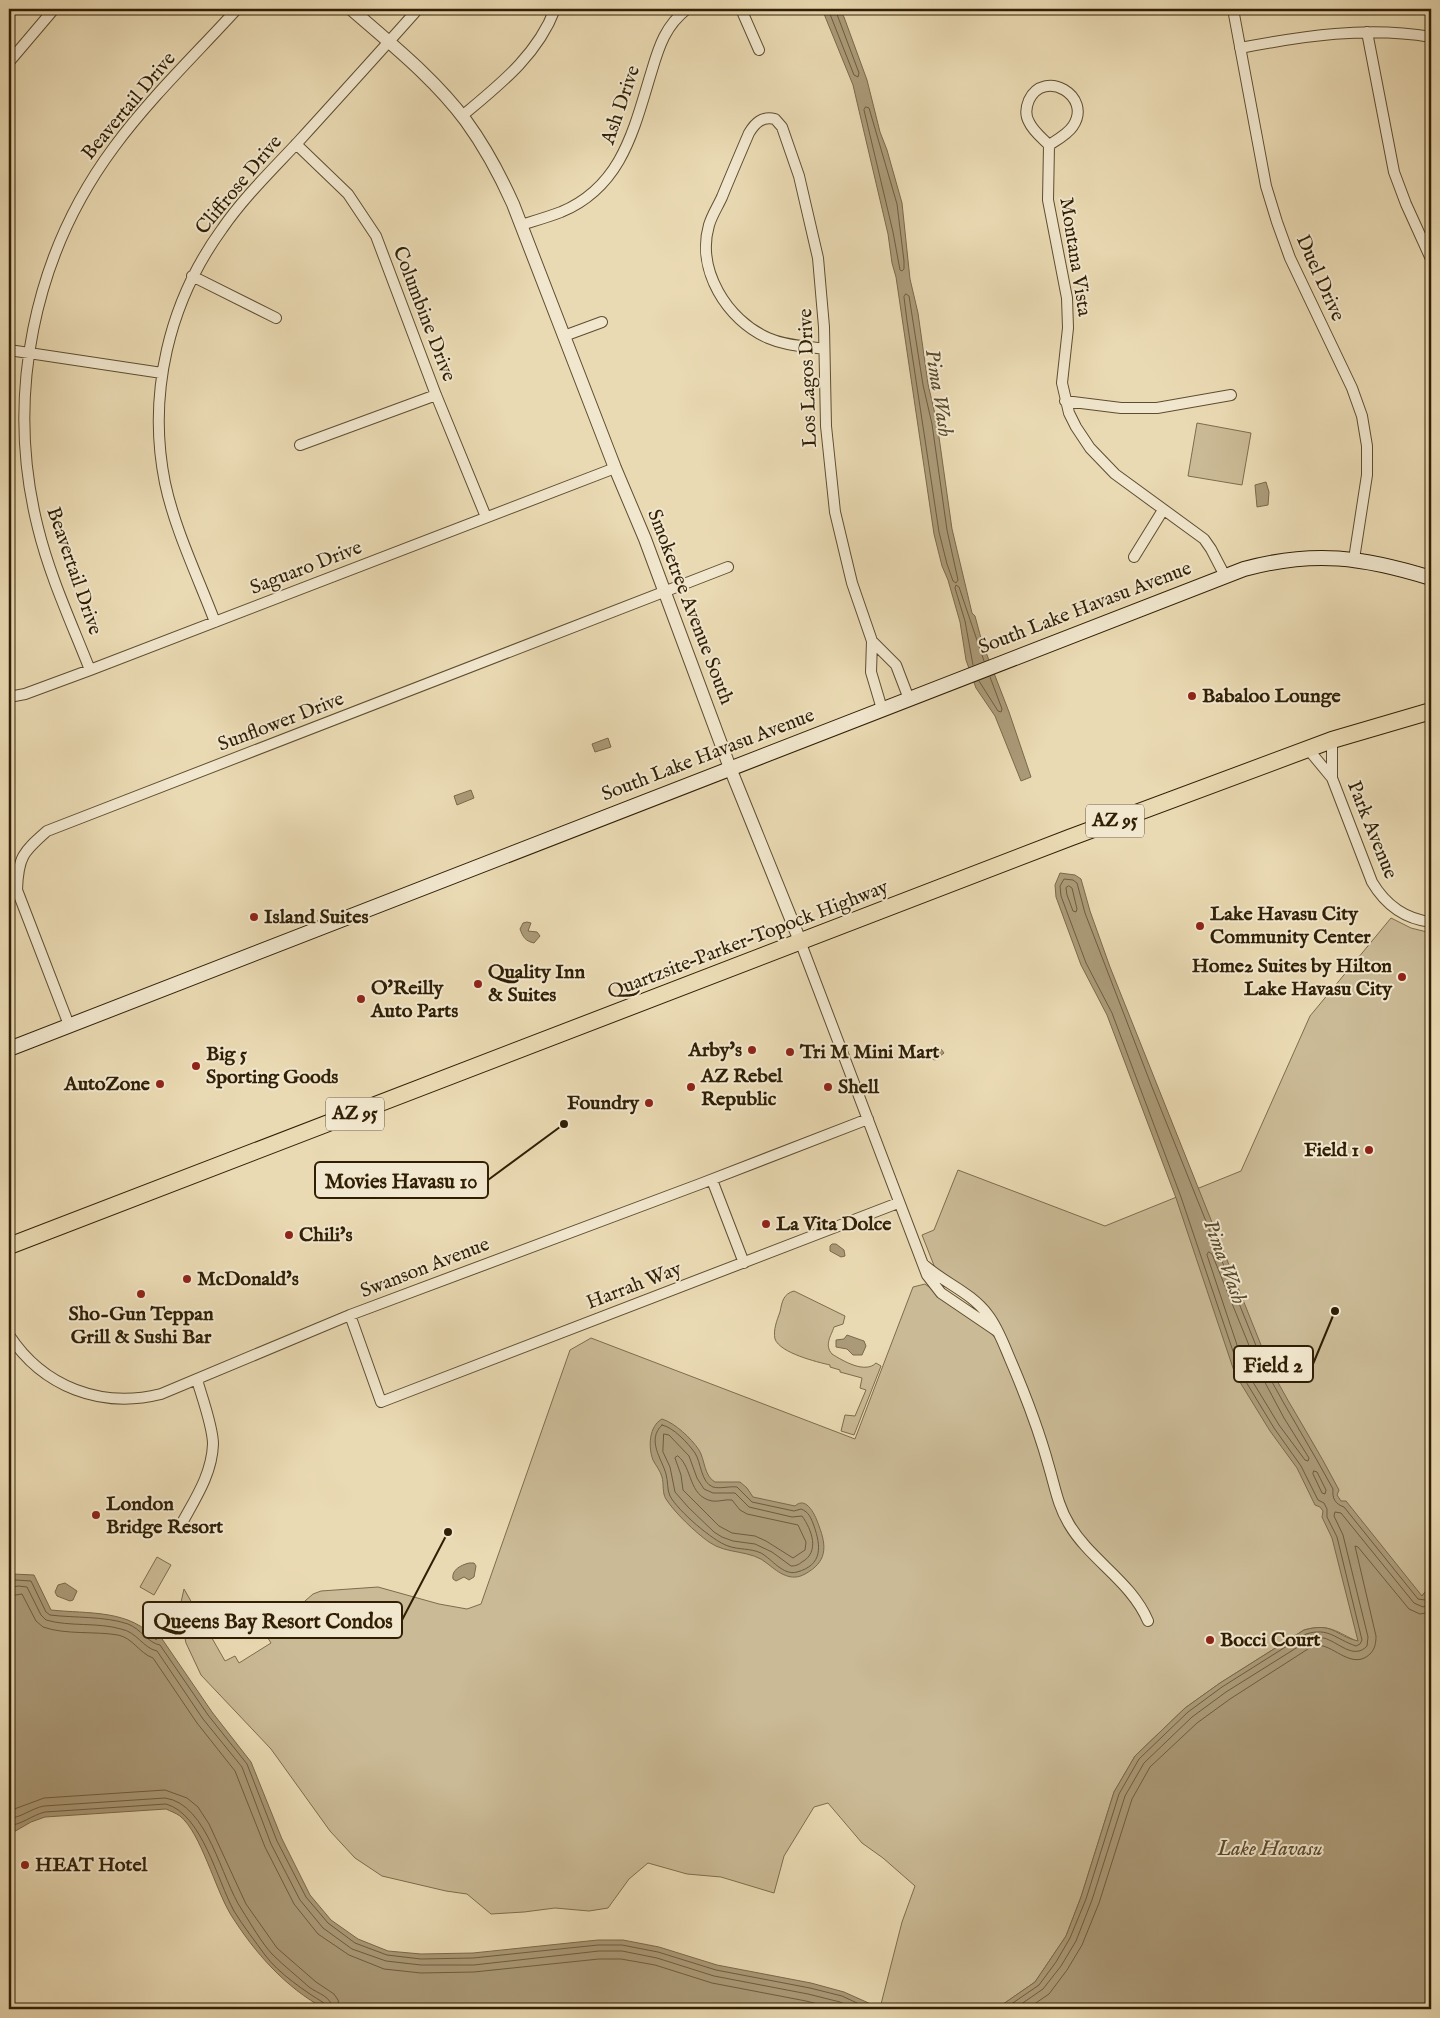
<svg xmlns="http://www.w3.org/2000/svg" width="1440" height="2018" viewBox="0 0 1440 2018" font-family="'IM FELL English',serif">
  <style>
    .green { fill: #caba95; stroke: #7d6c4d }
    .water { fill: #ab9a78; stroke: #7a694a }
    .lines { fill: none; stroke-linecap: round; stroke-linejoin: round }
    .shore { stroke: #6e5c3e; stroke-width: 1 }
    .minor-casing { stroke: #5e4e30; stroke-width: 12 }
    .tertiary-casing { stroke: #5e4e30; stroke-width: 14 }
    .secondary-casing { stroke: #301f05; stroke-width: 16 }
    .trunk-casing { stroke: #301f05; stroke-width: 18 }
    .minor { stroke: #f1e7ce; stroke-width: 10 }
    .tertiary { stroke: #f1e7ce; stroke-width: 12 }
    .secondary { stroke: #f1e7ce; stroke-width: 14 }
    .trunk { stroke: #eadab3; stroke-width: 16 }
    .poi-dot { fill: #8f2418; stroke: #f1e7ce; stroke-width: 2 }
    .labels { text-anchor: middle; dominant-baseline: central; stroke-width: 4; stroke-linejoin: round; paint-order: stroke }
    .shield { fill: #f1e7ce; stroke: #6a5b41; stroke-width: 1 }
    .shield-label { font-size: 19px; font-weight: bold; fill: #301f05 }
    .street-label { font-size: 20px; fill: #301f05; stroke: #f1e7ce }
    .poi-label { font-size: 20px; font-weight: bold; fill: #301f05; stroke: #f1e7ce; text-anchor: start }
    .water-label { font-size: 21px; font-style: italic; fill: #5b4a2d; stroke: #f1e7ce }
    .leader { fill: none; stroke: #301f05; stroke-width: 2 }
    .callout-dot { fill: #301f05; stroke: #f1e7ce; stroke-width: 2 }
    .callout { fill: #f1e7ce; stroke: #301f05; stroke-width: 2 }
    .callout-label { font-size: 21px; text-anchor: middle; font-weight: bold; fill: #301f05 }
  </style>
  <rect width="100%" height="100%" fill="#eadab3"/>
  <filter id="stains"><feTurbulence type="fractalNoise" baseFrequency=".004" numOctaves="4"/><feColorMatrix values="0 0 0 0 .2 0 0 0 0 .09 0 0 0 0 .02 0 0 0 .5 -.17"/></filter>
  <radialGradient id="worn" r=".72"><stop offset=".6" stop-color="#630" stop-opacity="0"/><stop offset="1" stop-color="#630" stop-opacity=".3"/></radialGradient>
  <path class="green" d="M 1197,423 L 1251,433 L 1242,485 L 1188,476 Z
    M 1391,918 L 1411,928 L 1431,933 L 1431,1584 L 1422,1596 L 1358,1642 C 1337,1632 1329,1623 1304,1630 L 1220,1683 L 1185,1708 L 1135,1756 L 1114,1792 L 1081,1897 L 1066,1936 L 1035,1982 L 999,2007 L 996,2009 L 880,2008 L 902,1922 L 915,1886 L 883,1858 L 862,1843 L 828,1803 L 814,1807 L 784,1856 L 774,1893 L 721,1877 L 687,1874 L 648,1863 L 629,1879 L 608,1908 L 589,1911 L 555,1908 L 524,1912 L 491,1914 L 467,1894 L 446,1891 L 382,1876 L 355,1858 L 330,1831 L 271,1749 L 201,1675 L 186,1643 L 179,1611 L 184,1589 L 225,1661 L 235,1656 L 239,1663 L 271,1643 L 266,1635 L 313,1594 L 321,1591 L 378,1587 L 439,1604 L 467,1609 L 481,1604 L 570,1350 L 591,1338 L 855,1439 L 913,1287 L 925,1284 L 988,1330 L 998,1341 L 1031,1421 L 1051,1489 L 1083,1538 L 1067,1514 L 1020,1373 L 970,1291 L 935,1268 L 922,1235 L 934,1230 L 958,1170 L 1105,1226 L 1241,1171 L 1310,1016 Z
    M 794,1291 L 845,1316 L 843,1324 L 834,1327 C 831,1336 824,1345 832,1354 C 843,1361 865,1374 876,1363 L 881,1366 L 854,1435 L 841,1431 L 845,1415 L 855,1416 L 866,1390 L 860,1388 L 862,1378 L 840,1372 L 840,1370 L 830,1367 L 830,1365 C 817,1362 780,1353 775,1339 C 773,1330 777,1320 780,1312 C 782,1302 783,1294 794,1291 Z
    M 157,1557 L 171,1565 L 154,1595 L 140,1587 Z"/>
  <path class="water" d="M 822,9 L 839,9 L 844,17 L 867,80 L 880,132 L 887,150 L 902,203 L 910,279 L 918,313 L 928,384 L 937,423 L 952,529 L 972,613 L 975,616 L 982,642 L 1009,712 L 1031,777 L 1021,781 L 995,716 L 976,688 L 966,660 L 960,622 L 948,580 L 942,566 L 934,534 L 896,277 L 892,263 L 888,234 L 853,85 Z
    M 1266,482 L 1269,492 L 1268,505 L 1257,507 L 1255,485 Z
    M 608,738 L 611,747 L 595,752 L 592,744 Z
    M 471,790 L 474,798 L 457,805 L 454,796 Z
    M 1060,873 L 1075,875 L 1081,879 L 1090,911 L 1110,967 L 1271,1370 C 1293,1411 1318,1449 1339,1490 L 1337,1495 L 1341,1501 L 1346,1501 L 1422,1596 L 1431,1584 L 1431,2009 L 996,2009 L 1035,1982 L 1066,1936 L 1081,1897 L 1114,1792 L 1135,1756 L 1185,1708 L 1220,1683 L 1304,1630 C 1333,1622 1334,1635 1358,1641 L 1332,1538 L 1322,1517 L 1323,1511 L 1320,1507 L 1315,1505 L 1297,1468 L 1270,1431 L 1235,1374 L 1176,1198 L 1107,1015 L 1081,965 L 1056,897 L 1055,885 Z
    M 527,922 L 531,923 L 528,931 L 537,932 L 540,936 L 534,943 C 525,941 523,937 520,929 L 523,923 Z
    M 941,1049 L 944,1053 L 935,1060 L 925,1055 L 927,1051 Z
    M 832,1244 L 836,1244 L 844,1250 L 845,1256 L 841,1257 L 830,1251 L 830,1246 Z
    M 847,1335 L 864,1341 L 866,1346 L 862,1355 L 853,1355 L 847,1349 L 836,1347 L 836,1340 L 844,1339 Z
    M 662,1419 C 675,1423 691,1438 699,1450 C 705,1460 704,1476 715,1482 L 740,1482 L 747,1488 L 753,1497 L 795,1506 C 807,1495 816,1517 819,1526 C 827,1547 827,1562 805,1574 C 791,1582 779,1573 768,1564 C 751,1549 727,1555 709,1542 C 696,1533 674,1512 666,1499 C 662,1493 664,1484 662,1477 C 660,1470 656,1466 653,1460 C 648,1447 649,1426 662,1419 Z
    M 469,1563 L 474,1563 L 476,1566 L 474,1577 L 469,1580 L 464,1577 L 456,1581 L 453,1579 C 451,1570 461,1565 469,1563 Z
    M 13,1574 L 34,1575 L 51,1610 C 88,1614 131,1609 156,1640 L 160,1636 L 212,1712 L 251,1762 L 282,1839 L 310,1895 L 331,1920 L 358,1939 L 388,1951 L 421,1954 L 473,1953 L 598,1940 L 623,1940 L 659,1947 L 717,1965 L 811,1983 L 844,1992 L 882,2009 L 325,2009 C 285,1987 255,1953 231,1915 C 215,1889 201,1833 180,1816 C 176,1813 170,1811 166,1809 L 45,1817 L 31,1822 L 12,1833 L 9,1826 L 9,1580 Z
    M 65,1583 L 77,1591 L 73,1600 L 70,1601 L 57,1596 L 55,1592 L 58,1585 Z"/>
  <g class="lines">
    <path class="shore" d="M 828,9 L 854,75 L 858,77 L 859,73 L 835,9
      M 866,107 L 869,108 L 897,204 L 904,261 L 904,269 L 902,271 L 900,270 L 893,232 L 864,110 Z
      M 906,294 L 909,296 L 923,385 L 932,424 L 947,530 L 958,580 L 956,583 L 953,581 L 947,564 L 939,532 L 907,321 L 904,297 Z
      M 973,665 L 965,621 L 955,588 L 956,585 L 959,587 L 984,661
      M 979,681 L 998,711 L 1001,712 L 1002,709 L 990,677
      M 1069,886 L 1072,888 L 1077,909 L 1076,912 L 1073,911 L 1067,895 L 1066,888 Z
      M 1209,1252 L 1212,1254 L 1261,1375 L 1284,1418 L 1309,1458 L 1308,1461 L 1305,1460 L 1279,1425 L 1245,1369 L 1207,1255 Z
      M 662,1425 C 673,1427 688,1443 695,1453 C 701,1462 701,1483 713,1487 C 720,1489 730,1486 737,1487 L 752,1502 L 794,1511 L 801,1509 C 809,1512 811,1518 814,1526 C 821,1546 823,1565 797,1572 C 783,1576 772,1559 761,1553 C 750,1548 739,1550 728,1546 C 713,1541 678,1511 670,1496 C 667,1490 668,1481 666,1474 C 662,1459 646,1440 662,1425 Z
      M 664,1434 L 669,1435 L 689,1456 L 697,1478 L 704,1489 L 713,1493 L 735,1493 L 749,1507 L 792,1517 L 802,1516 C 812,1530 820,1552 802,1562 C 798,1565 796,1566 791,1566 L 772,1552 L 755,1544 L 733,1541 L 722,1537 L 714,1532 L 688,1507 L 675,1492 L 670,1467 L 663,1452 Z
      M 678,1456 C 693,1468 688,1496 712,1501 C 719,1502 725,1499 732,1500 L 740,1510 L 747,1514 L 798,1525 L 806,1542 L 805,1550 L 793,1558 L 766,1541 L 755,1536 L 732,1533 L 719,1526 L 683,1490 L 681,1475 L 675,1458 Z
      M 1314,1471 L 1317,1472 L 1326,1490 L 1325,1494 L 1322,1493 L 1313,1474 Z
      M 9,1582 L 16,1580 L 31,1581 L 46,1612 L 50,1615 C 74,1618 105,1616 128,1624 C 141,1629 148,1643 160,1645 L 208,1715 L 247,1764 L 277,1841 L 306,1897 L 328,1923 L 355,1943 L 387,1955 L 421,1959 L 473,1958 L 598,1945 L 622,1945 L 658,1952 L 716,1970 L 810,1988 L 842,1996 L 870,2009
      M 9,1588 L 18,1586 L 27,1587 L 41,1615 L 46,1620 C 70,1627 97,1622 121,1629 C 137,1632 143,1648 157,1651 L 203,1719 L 242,1767 L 271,1844 L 300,1900 L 323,1928 L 352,1949 L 386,1961 L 421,1965 L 474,1965 L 599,1951 L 622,1951 L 657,1958 L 714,1976 L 808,1994 L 840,2002 L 855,2009
      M 9,1596 L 22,1594 L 36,1621 L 43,1627 C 66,1635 94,1631 118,1635 C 133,1638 139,1653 153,1658 L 197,1723 L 235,1771 L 265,1847 L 294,1904 L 318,1934 L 349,1955 L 384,1969 L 421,1973 L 474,1972 L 599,1959 L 621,1959 L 655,1965 L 712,1983 L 806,2001 L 837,2009
      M 9,1811 L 44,1798 L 165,1790 L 187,1798 L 198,1807 L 209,1824 L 246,1904 L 277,1948 L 316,1982 L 334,1994 L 338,2000 L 340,2009
      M 9,1818 C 19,1819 32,1808 44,1806 L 165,1798 C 208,1804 221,1879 242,1910 C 251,1924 261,1942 272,1954 C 284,1966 297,1976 309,1987 C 318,1994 332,1996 332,2009
      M 9,1825 C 20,1826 32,1815 45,1812 L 166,1804 C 202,1814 217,1880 234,1911 C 243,1926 255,1941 265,1955 C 278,1973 306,1992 324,2003 L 326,2009
      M 1004,2009 L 1039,1985 L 1056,1962 L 1070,1938 L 1086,1899 L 1119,1794 L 1139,1759 L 1188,1712 L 1222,1687 L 1306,1634 C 1329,1627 1335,1639 1356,1646 L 1360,1644 L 1362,1640 L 1337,1537 L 1327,1517 L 1327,1509 L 1324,1503 L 1318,1500 L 1301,1466 L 1274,1428 L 1240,1372 L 1181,1197 L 1112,1013 L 1086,963 L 1061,896 L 1060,886 L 1064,879 L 1073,880 L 1077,883 L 1085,913 L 1152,1087 L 1267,1373 C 1288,1412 1312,1450 1333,1489 C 1332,1498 1335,1504 1344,1507 L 1418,1599 L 1425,1600 L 1431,1593
      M 1014,2009 L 1043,1989 L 1061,1966 L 1076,1941 L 1092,1900 L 1125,1796 L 1144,1763 L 1192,1717 L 1226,1692 L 1309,1640 C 1316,1638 1322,1636 1329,1640 C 1341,1645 1355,1659 1367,1646 L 1368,1637 L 1343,1535 L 1334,1516 L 1335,1512 L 1341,1513 L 1414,1603 L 1423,1607 L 1431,1603
      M 1027,2009 L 1049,1994 L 1067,1970 L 1082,1945 L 1099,1903 L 1132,1799 L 1150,1767 L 1197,1723 L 1230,1699 L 1311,1647 C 1316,1646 1319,1645 1323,1646 C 1338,1650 1354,1669 1370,1654 C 1375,1649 1376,1643 1376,1636 L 1355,1546 L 1358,1547 L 1409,1609 L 1420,1614 L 1431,1612"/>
    <defs>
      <path id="minor" d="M 741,9 L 759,50
        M 1233,9 L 1266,186 L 1277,222 L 1290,258 L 1352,388 L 1362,416 L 1367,446 L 1367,475 L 1354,559
        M 1367,32 L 1394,172 L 1406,204 L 1431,259
        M 1240,48 C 1303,36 1367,26 1431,37
        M 9,62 L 54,9
        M 462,116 C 499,85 537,56 555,9
        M 296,144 L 348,194 L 376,236 L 436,395 L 486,517
        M 1049,145 C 1057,140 1068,134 1073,126 C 1093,96 1044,68 1029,100 C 1026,107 1025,115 1029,122 C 1033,131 1042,138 1049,145 L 1048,200 L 1067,298 L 1068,328 L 1062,383 L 1069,413 L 1076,427 L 1090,448 L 1115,474 L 1204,539 L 1211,549 L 1225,576
        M 521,225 C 534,221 548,217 561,212 C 623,186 634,128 652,70 C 659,46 666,25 687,9
        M 192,276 L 276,318
        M 564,336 L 602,322
        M 824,349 C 805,346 786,346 768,338 C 727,320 696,270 709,225 C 712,215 718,206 722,197 C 731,175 740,154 749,133 C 755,123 762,116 775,119 L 782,127 L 799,176 L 818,258 L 824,327 L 826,426 L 835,512 L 852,583 L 872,641 L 871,672 L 882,709
        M 9,350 L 162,373
        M 1065,401 L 1121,408 L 1157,408 L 1231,395
        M 300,445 L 436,395
        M 1134,557 L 1163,510
        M 215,622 C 198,577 175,530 165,483 C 147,394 169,302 222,229 C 244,197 273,169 299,141 C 339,97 379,53 418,9
        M 872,641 L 896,665 L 909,699
        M 90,670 C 72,624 50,577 38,528 C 5,397 33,256 114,147 C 150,98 196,54 237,9
        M 9,697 L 25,694 L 90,670 L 615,468
        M 1332,740 L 1332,778 L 1372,882 C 1385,904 1405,919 1431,922
        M 1308,749 L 1332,778
        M 800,941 L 927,1275 L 941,1293 L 997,1331
        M 69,1025 L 17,890 C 18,857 23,852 47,831 L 728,567
        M 712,1180 L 744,1263
        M 923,1264 C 944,1283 971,1292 988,1315 C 998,1328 1004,1345 1010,1359 C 1025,1394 1039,1430 1049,1467 C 1055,1487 1058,1506 1069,1524 C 1090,1560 1131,1581 1148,1621
        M 350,1315 L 381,1402 L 898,1203
        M 9,1335 C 43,1387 101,1409 161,1394 L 350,1315 L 700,1184 L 868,1119
        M 182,1523 C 195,1499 212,1474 213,1444 C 213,1427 202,1397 197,1380"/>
      <path id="tertiary" d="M 351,9 C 391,44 434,78 466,121 C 485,147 500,175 513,204 L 615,468 L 645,539 L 730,768 L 800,941"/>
      <path id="secondary" d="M 9,1049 L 1244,569 C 1314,550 1363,557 1431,578"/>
      <path id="trunk" d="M 9,1246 L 1069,838 L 1332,740 L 1431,711"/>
    </defs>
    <use href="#minor" class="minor-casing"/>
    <use href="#tertiary" class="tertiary-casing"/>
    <use href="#secondary" class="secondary-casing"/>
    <use href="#trunk" class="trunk-casing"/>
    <use href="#minor" class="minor"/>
    <use href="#tertiary" class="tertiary"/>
    <use href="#secondary" class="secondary"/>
    <use href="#trunk" class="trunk"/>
  </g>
  <g class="poi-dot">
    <circle cx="1192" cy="696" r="5"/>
    <circle cx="254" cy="917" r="5"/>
    <circle cx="1200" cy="926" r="5"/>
    <circle cx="1402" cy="977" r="5"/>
    <circle cx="478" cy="984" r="5"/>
    <circle cx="361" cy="999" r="5"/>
    <circle cx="752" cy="1050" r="5"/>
    <circle cx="790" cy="1052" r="5"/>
    <circle cx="196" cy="1066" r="5"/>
    <circle cx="160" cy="1084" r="5"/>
    <circle cx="691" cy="1087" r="5"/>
    <circle cx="828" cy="1087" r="5"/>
    <circle cx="649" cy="1103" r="5"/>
    <circle cx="1369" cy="1150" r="5"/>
    <circle cx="766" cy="1224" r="5"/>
    <circle cx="289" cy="1235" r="5"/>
    <circle cx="187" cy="1279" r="5"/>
    <circle cx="141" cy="1294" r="5"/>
    <circle cx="96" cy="1515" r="5"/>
    <circle cx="1210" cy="1640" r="5"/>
    <circle cx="25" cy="1865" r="5"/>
  </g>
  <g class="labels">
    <g class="shield">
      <rect x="1086" y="804.5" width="58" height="33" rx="4"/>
      <rect x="326" y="1097.5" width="58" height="33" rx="4"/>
    </g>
    <g class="shield-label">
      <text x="1115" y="821">AZ 95</text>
      <text x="355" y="1114">AZ 95</text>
    </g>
    <g class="street-label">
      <text transform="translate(621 105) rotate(-71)">Ash Drive</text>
      <text transform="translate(129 106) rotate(-50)">Beavertail Drive</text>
      <text transform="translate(239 185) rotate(-50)">Cliffrose Drive</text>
      <text transform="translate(1075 257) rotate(81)">Montana Vista</text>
      <text transform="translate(1320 278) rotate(66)">Duel Drive</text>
      <text transform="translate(424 314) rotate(69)">Columbine Drive</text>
      <text transform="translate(808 378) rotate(-92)">Los Lagos Drive</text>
      <text transform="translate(306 568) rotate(-21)">Saguaro Drive</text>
      <text transform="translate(74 571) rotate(71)">Beavertail Drive</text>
      <text transform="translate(690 607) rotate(69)">Smoketree Avenue South</text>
      <text transform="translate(1085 608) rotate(-21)">South Lake Havasu Avenue</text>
      <text transform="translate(281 722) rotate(-21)">Sunflower Drive</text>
      <text transform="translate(708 755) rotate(-21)">South Lake Havasu Avenue</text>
      <text transform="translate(1372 830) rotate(68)">Park Avenue</text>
      <text transform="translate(748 940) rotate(-21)">Quartzsite–Parker–Topock Highway</text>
      <text transform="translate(425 1268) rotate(-21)">Swanson Avenue</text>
      <text transform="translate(634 1286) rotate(-21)">Harrah Way</text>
    </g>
    <g class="poi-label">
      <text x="1202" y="696">Babaloo Lounge</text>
      <text x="1210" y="914">Lake Havasu City<tspan x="1210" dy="23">Community Center</tspan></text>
      <text x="264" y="917">Island Suites</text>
      <text x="1392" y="966" text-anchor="end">Home2 Suites by Hilton<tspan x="1392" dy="23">Lake Havasu City</tspan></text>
      <text x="488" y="972">Quality Inn<tspan x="488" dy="23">&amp; Suites</tspan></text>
      <text x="371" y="988">O'Reilly<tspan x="371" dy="23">Auto Parts</tspan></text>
      <text x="742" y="1050" text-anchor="end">Arby's</text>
      <text x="800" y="1052">Tri M Mini Mart</text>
      <text x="206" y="1054">Big 5<tspan x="206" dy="23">Sporting Goods</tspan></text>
      <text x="701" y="1076">AZ Rebel<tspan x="701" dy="23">Republic</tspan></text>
      <text x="150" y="1084" text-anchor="end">AutoZone</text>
      <text x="838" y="1087">Shell</text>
      <text x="639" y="1103" text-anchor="end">Foundry</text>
      <text x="1359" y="1150" text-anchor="end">Field 1</text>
      <text x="776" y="1224">La Vita Dolce</text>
      <text x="299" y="1235">Chili's</text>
      <text x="197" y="1279">McDonald's</text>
      <text x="141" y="1314" text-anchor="middle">Sho-Gun Teppan<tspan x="141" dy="23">Grill &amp; Sushi Bar</tspan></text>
      <text x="106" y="1504">London<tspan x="106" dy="23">Bridge Resort</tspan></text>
      <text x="1220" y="1640">Bocci Court</text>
      <text x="35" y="1865">HEAT Hotel</text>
    </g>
    <g class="water-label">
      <text transform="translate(938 393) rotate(81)">Pima Wash</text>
      <text transform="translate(1224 1262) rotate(70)">Pima Wash</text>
      <text x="1270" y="1849">Lake Havasu</text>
    </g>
  </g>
  <path class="leader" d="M564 1124L488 1180M1335 1311L1313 1364M448 1532L402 1620"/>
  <g class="callout-dot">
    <circle cx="564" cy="1124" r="5"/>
    <circle cx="1335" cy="1311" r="5"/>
    <circle cx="448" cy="1532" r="5"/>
  </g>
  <g class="callout">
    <rect x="315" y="1162" width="173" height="36" rx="5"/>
    <rect x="1234" y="1346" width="79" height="36" rx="5"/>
    <rect x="143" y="1602" width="259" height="36" rx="5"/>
  </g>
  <g class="callout-label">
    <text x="401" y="1188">Movies Havasu 10</text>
    <text x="1273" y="1372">Field 2</text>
    <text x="273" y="1628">Queens Bay Resort Condos</text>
  </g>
  <rect width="1440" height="2018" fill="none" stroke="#eadab3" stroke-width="30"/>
  <rect x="10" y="10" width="1420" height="1998" fill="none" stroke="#301f05" stroke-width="2.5"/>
  <rect x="15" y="15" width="1410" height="1988" fill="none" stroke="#301f05"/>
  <rect width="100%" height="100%" filter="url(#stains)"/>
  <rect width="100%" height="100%" fill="url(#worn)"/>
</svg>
